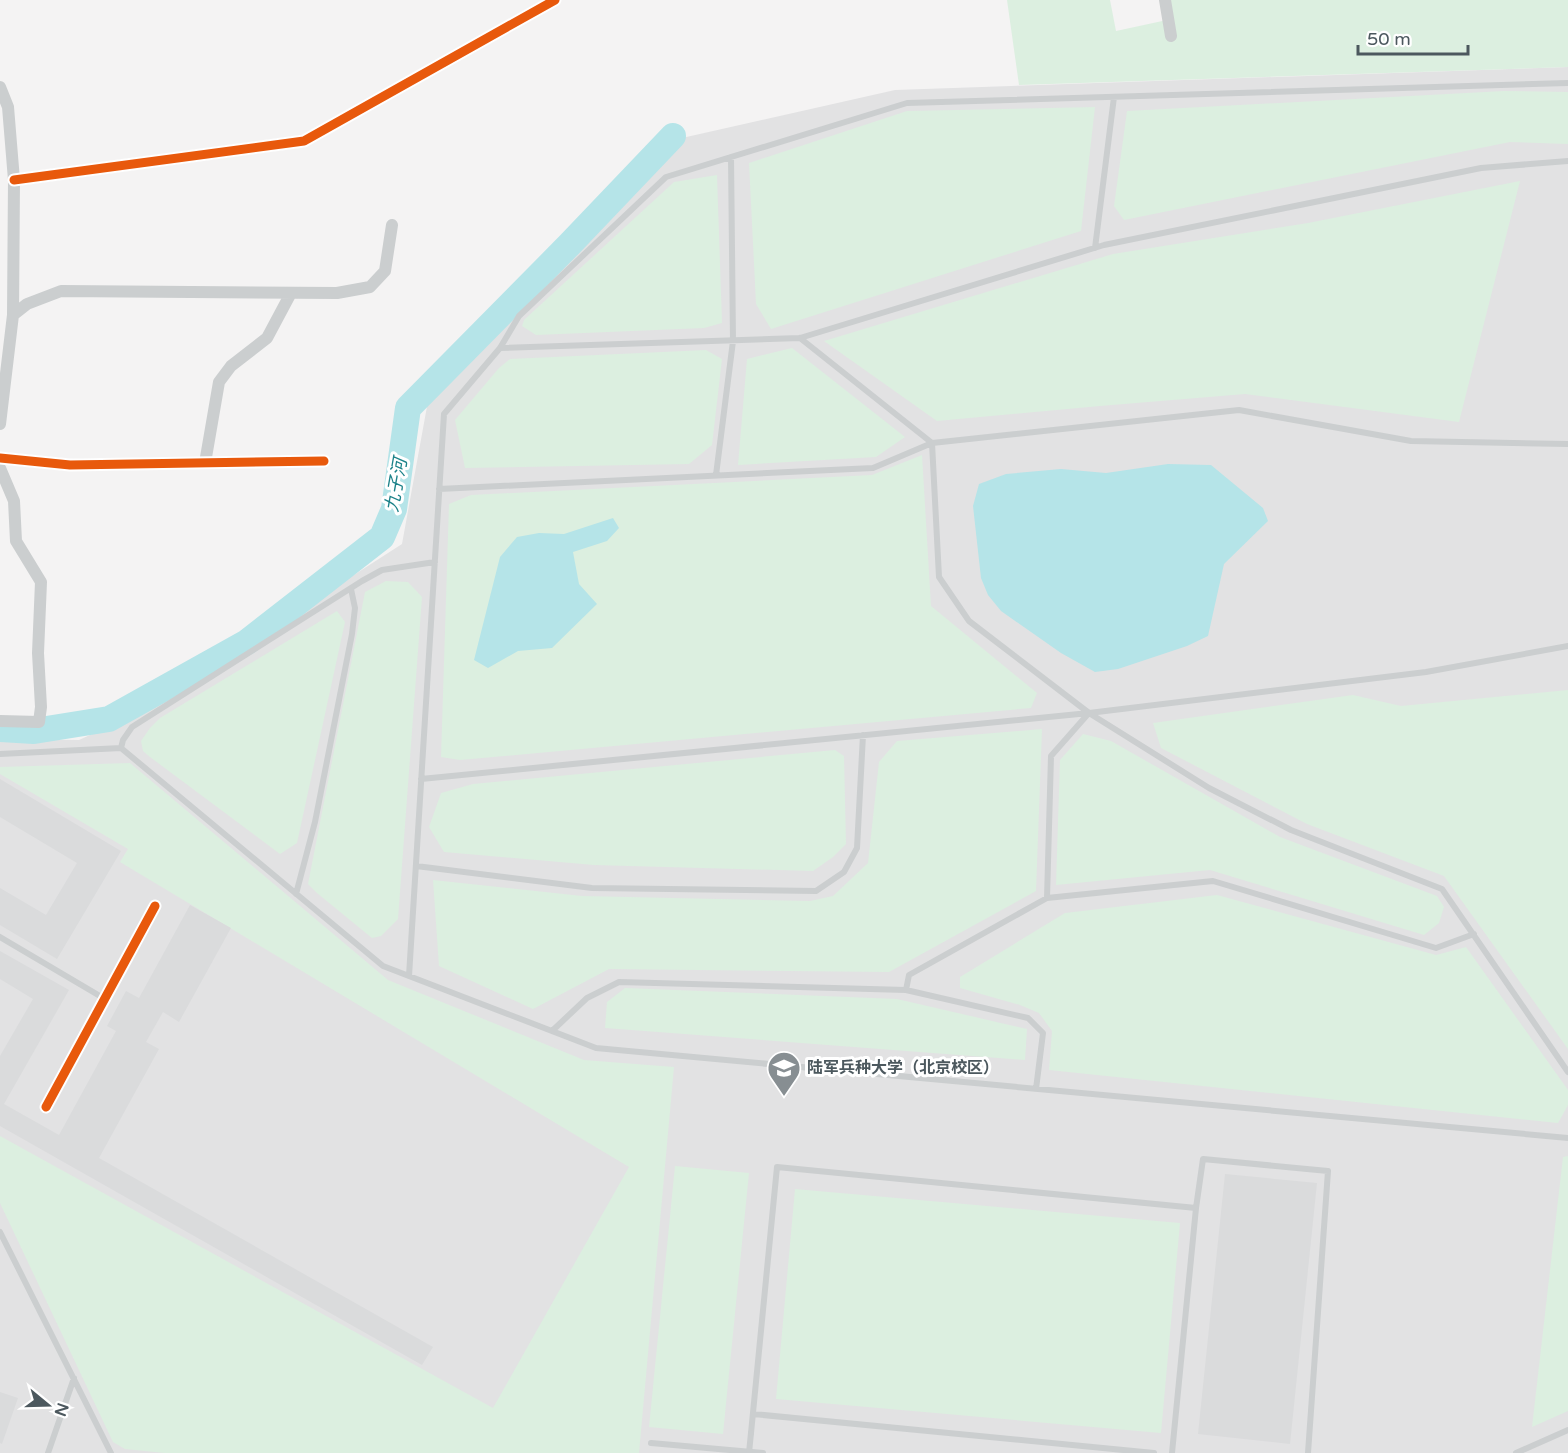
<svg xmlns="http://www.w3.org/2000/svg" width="1568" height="1453" viewBox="0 0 1568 1453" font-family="'Varela Round','Noto Sans SC',sans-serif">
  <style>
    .education { fill: #e2e2e3 }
    .green { fill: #dcefe0 }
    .water { fill: #b5e4e8 }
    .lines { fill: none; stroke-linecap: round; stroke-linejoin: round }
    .river { stroke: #b5e4e8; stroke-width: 26 }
    .building { fill: #dadbdc }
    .service { stroke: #cbcecf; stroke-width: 6 }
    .minor { stroke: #cbcecf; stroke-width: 12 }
    .service-bridge { stroke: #cbcecf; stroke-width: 6 }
    .cycleway-casing { stroke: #fff; stroke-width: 13 }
    .cycleway { stroke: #e8590c; stroke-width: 9 }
    .labels { text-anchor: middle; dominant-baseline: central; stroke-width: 6; stroke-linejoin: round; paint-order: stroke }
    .poi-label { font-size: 16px; font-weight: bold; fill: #4c585e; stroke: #fff; text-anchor: start }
    .water-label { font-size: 18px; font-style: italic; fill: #1c8289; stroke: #fff }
  </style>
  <rect width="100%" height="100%" fill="#f4f3f3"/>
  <path class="education" d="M 1568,67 L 1568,1453 L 0,1453 L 0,739 L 79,740 L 141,712 L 402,544 L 428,401 L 682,138 L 895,90 Z"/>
  <path class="green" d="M 1007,0 L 1110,0 L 1116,31 L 1167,20 L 1169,0 L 1568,0 L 1568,67 L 1019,85 Z
    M 1504,91 L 1568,92 L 1568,144 L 1510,142 L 1124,220 L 1114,206 L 1127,111 Z
    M 1095,107 L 1081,231 L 771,329 L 756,304 L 749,163 L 907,111 Z
    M 717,175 L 722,323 L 704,328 L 536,335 L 522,326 L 524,320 L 674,182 Z
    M 1520,181 L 1459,422 L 1245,394 L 1100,406 L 937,421 L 824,341 L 1113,254 L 1308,223 Z
    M 792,348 L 905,437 L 876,457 L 738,465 L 747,359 Z
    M 706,350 L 722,359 L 712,445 L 689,464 L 465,468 L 455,420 L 499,368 L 510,359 Z
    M 922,455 L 931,606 L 1037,693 L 1031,708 L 460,760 L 441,757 L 449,504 L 471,495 L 872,475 Z
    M 386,581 L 408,582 L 422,597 L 398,919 L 381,936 L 372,938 L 317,893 L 308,884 L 365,592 Z
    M 337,611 L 345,622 L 297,843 L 280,854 L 150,757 L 143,751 L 141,741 L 150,728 L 160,718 Z
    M 1568,690 L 1568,1049 L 1444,876 L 1307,824 L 1161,748 L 1153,723 L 1353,695 L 1401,706 Z
    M 1042,729 L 1036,891 L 889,972 L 609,969 L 533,1009 L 439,966 L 433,880 L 582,896 L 810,901 L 833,896 L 868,863 L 879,762 L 897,741 Z
    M 1083,734 L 1111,741 L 1280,837 L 1437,896 L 1444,907 L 1439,923 L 1424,935 L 1210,870 L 1056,885 L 1060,760 Z
    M 835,750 L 844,756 L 846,844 L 833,857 L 813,871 L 594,865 L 444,852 L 429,827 L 441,793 L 473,784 Z
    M 130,763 L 388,980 L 584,1060 L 674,1067 L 639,1453 L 165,1453 L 125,1449 L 113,1442 L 0,1203 L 0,1136 L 493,1408 L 629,1167 L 120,862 L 128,849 L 0,774 L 0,767 Z
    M 1217,895 L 1436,955 L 1466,947 L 1568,1090 L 1568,1105 L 1558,1123 L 1049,1070 L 1052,1031 L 1039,1013 L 1020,1005 L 960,988 L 960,977 L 1065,913 Z
    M 625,988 L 897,999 L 1027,1029 L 1025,1060 L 605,1028 L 607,1002 Z
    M 1568,1156 L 1568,1411 L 1532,1427 L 1563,1157 Z
    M 675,1166 L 749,1173 L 723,1434 L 649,1427 Z
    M 795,1189 L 1180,1223 L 1161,1433 L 776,1399 Z"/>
  <path class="water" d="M 1168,464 L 1211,465 L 1263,508 L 1268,521 L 1224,564 L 1208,636 L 1187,646 L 1118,669 L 1095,672 L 1061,653 L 1001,611 L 988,595 L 981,578 L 973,506 L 979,484 L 1006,474 L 1061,469 L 1106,473 Z
    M 613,518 L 619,528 L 607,541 L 573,552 L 579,584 L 597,604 L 552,648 L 518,651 L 488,668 L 474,660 L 500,557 L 517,537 L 539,533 L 564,534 Z"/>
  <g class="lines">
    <path class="river" d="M 0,729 L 34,731 L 109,719 L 247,642 L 382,537 L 394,509 L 408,408 L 570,244 L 673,136"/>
  </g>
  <path class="building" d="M 0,779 L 121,851 L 57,959 L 0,925 L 0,888 L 46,915 L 77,863 L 0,817 Z
    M 190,905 L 231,928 L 179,1022 L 163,1012 L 146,1042 L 159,1049 L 99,1158 L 433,1347 L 422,1365 L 0,1126 L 0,1056 L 33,999 L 0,979 L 0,951 L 69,990 L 4,1104 L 59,1135 L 116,1031 L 107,1026 L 126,991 L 139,998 Z
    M 1225,1174 L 1317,1183 L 1290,1444 L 1198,1434 Z
    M 0,1392 L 18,1398 L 2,1444 L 0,1443 Z"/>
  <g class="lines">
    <path class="service" d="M 1095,248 L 1114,97
      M 800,338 L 932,443 L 939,577 L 969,621 L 1089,713 L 1209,788 L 1291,830 L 1442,889 L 1568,1072
      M 500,348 L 800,338 L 1104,245 L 1481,168 L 1568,161
      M 716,475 L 733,341 L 731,157
      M 439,489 L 873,468 L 932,443 L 1239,410 L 1411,441 L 1568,444
      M 121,748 L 123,740 L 132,727 L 362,581 L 382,570 L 435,562
      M 0,754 L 121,748 L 383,966 L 596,1048 L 1568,1138
      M 421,779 L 1089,713 L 1426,672 L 1568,646
      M 416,866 L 592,888 L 816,891 L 844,872 L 857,848 L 863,735
      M 296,894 L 315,822 L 352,634 L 355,608 L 351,589
      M 1047,898 L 1051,756 L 1088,714
      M 0,937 L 105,999
      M 409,976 L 444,414 L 500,348 L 519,316 L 666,177 L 907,103 L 1568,83
      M 906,990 L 909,975 L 1047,898 L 1213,881 L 1436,948 L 1474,934
      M 552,1031 L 587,998 L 619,982 L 906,990 L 1028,1018 L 1043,1033 L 1036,1089
      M 0,1232 L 111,1453
      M 753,1414 L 1154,1453
      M 751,1433 L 777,1167 L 1196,1208
      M 651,1443 L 763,1453
      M 48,1453 L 74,1378
      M 1172,1453 L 1196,1208 L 1203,1159 L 1328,1171 L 1308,1453
      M 1516,1453 L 1568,1430"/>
    <path class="minor" d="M 1165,0 L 1171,36
      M 0,87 L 8,107 L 14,180 L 13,315 L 0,424
      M 14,180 L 304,141 L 555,0
      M 13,315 L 27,304 L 61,291 L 337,293 L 370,287 L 385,271 L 392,225
      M 0,458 L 70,465 L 324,461
      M 205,463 L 219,382 L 231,366 L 267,338 L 291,293
      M 0,468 L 14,501 L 16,541 L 41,582 L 38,653 L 41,707 L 39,722 L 0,721
      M 46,1107 L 155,906"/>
    <path class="service-bridge" d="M 749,1453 L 751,1433"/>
    <defs>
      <path id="cycleway" d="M 14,180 L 304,141 L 555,0
        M 0,458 L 70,465 L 324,461
        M 46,1107 L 155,906"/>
    </defs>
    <use href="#cycleway" class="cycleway-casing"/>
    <use href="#cycleway" class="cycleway"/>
  </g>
  <defs>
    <symbol id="university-pin" viewBox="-11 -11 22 30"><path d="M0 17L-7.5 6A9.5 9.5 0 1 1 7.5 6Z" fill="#878e92" stroke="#fff"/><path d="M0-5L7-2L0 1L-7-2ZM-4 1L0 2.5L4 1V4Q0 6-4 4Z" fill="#fff"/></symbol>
  </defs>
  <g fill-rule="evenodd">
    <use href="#university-pin" x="765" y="1049" width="38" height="52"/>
  </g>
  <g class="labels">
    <g class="poi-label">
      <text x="807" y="1068">陆军兵种大学（北京校区）</text>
    </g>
    <g class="water-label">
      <text transform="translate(396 485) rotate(-80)">九子河</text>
    </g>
  </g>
  <g transform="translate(48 1405) rotate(109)" stroke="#ffffff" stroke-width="4.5" paint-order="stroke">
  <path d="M0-4.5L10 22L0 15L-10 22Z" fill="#4c585e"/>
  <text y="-9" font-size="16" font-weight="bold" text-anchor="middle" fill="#4c585e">N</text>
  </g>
  <path d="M1358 45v9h110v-9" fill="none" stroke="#4c585e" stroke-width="3"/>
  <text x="1367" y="45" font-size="18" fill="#4c585e" stroke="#ffffff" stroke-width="4.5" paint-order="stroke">50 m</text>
</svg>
